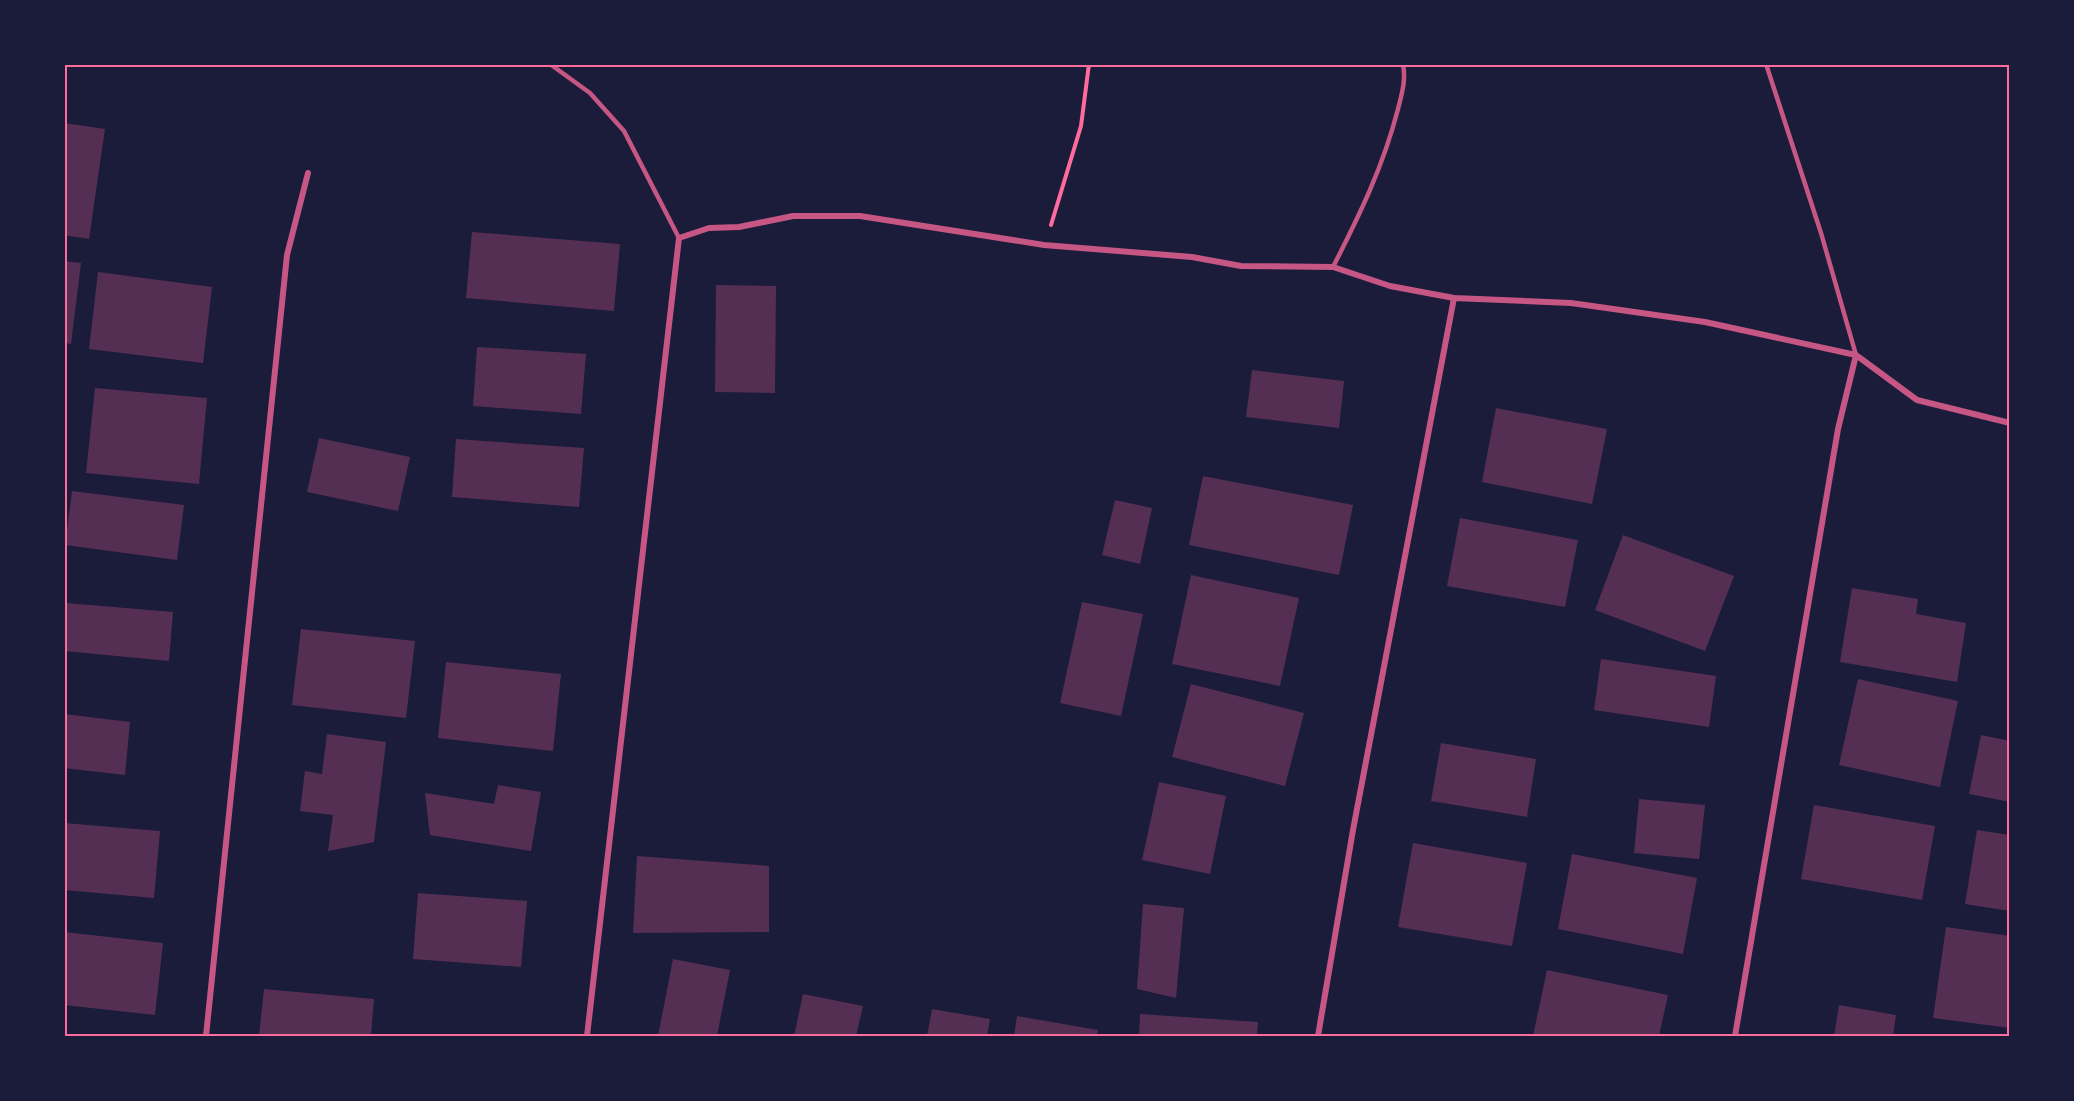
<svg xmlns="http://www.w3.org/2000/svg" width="2074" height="1101" viewBox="0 0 2074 1101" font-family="'Roboto Condensed',sans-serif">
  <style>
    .building { fill: #542f53 }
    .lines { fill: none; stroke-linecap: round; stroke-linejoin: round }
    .path { stroke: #ff6b9d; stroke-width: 4 }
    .service { stroke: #c65784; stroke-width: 4.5 }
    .minor { stroke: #c65784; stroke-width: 6 }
    .neatline { fill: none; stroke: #ff6b9d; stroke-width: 2 }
  </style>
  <rect width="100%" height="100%" fill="#1b1b3a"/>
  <path class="building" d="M 64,123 L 105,129 L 89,239 L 64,235 Z
    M 472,232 L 620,244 L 614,311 L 466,298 Z
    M 64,261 L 81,263 L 71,344 L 64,343 Z
    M 98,272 L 212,287 L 203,363 L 89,349 Z
    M 716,285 L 776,286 L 775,393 L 715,392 Z
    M 477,347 L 586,354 L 581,414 L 473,406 Z
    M 1252,370 L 1344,381 L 1339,428 L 1246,417 Z
    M 95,388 L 207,398 L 199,484 L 86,473 Z
    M 1496,408 L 1607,429 L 1592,504 L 1482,482 Z
    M 319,438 L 410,457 L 398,511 L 307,492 Z
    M 456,439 L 584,448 L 579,507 L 452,497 Z
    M 1203,476 L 1353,505 L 1339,575 L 1189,545 Z
    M 72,491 L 184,505 L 177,560 L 65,545 Z
    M 1115,500 L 1152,508 L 1140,564 L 1102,555 Z
    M 1460,518 L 1578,540 L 1565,607 L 1447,586 Z
    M 1623,535 L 1734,576 L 1705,651 L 1595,610 Z
    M 1191,575 L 1299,598 L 1280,686 L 1172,664 Z
    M 1852,588 L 1918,599 L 1916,614 L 1966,623 L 1957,682 L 1840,662 Z
    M 1082,602 L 1143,614 L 1121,716 L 1060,703 Z
    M 66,603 L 173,612 L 169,661 L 64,651 Z
    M 301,629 L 415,641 L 406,718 L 292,705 Z
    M 1601,659 L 1716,676 L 1709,727 L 1594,710 Z
    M 446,662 L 561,674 L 553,751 L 438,738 Z
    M 1858,679 L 1958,701 L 1940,787 L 1839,765 Z
    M 1191,684 L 1304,713 L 1285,786 L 1172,757 Z
    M 64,714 L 130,722 L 125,775 L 64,768 Z
    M 327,734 L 386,742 L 374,842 L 328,851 L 333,815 L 300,811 L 305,771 L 322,774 Z
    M 1981,735 L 2010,741 L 2010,802 L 1969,794 Z
    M 1441,743 L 1536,759 L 1527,817 L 1431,801 Z
    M 1159,782 L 1226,796 L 1210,874 L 1142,860 Z
    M 498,785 L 541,792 L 531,851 L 430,835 L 425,793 L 494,804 Z
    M 1639,799 L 1705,805 L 1699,859 L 1634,853 Z
    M 1814,805 L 1935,826 L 1922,900 L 1801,879 Z
    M 64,823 L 160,831 L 154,898 L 64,890 Z
    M 1977,830 L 2010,835 L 2010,911 L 1965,904 Z
    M 1413,843 L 1527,863 L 1512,946 L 1398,927 Z
    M 1572,854 L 1697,878 L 1683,954 L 1558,929 Z
    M 637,856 L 769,866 L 769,932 L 633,933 Z
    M 418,893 L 527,901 L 521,967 L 413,959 Z
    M 1143,904 L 1184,908 L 1176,998 L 1137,989 Z
    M 1946,927 L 2010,936 L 2010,1028 L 1933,1018 Z
    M 64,932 L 163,943 L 155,1015 L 64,1005 Z
    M 673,959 L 730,970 L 717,1036 L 658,1036 Z
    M 1547,970 L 1668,995 L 1659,1036 L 1533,1036 Z
    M 264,989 L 374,999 L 371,1036 L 259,1036 Z
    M 803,994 L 863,1006 L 856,1036 L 794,1036 Z
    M 1839,1005 L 1896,1015 L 1893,1036 L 1834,1036 Z
    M 932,1009 L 990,1019 L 987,1036 L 927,1036 Z
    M 1140,1014 L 1258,1022 L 1257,1036 L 1139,1036 Z
    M 1017,1016 L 1098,1030 L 1097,1036 L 1014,1036 Z"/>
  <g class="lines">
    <path class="path" d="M 1051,225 L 1081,126 L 1089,64"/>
    <path class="service" d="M 550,64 L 590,93 L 624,131 L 679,238
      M 1766,64 L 1821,233 L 1856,355
      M 1333,267 C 1360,214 1383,167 1398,109 C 1402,93 1406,81 1403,64"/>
    <path class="minor" d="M 206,1036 L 287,255 L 308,173
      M 587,1036 L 679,238 L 709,228 L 739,227 L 793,216 L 860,216 L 1044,245 L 1192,257 L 1241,266 L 1333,267 L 1390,286 L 1454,298 L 1571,303 L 1705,322 L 1856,355 L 1917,400 L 2010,423
      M 1318,1036 L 1353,830 L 1454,298
      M 1735,1036 L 1838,429 L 1856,355"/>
  </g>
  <rect width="2074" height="1101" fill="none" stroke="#1b1b3a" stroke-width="132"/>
  <rect x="66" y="66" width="1942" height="969" class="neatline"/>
</svg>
